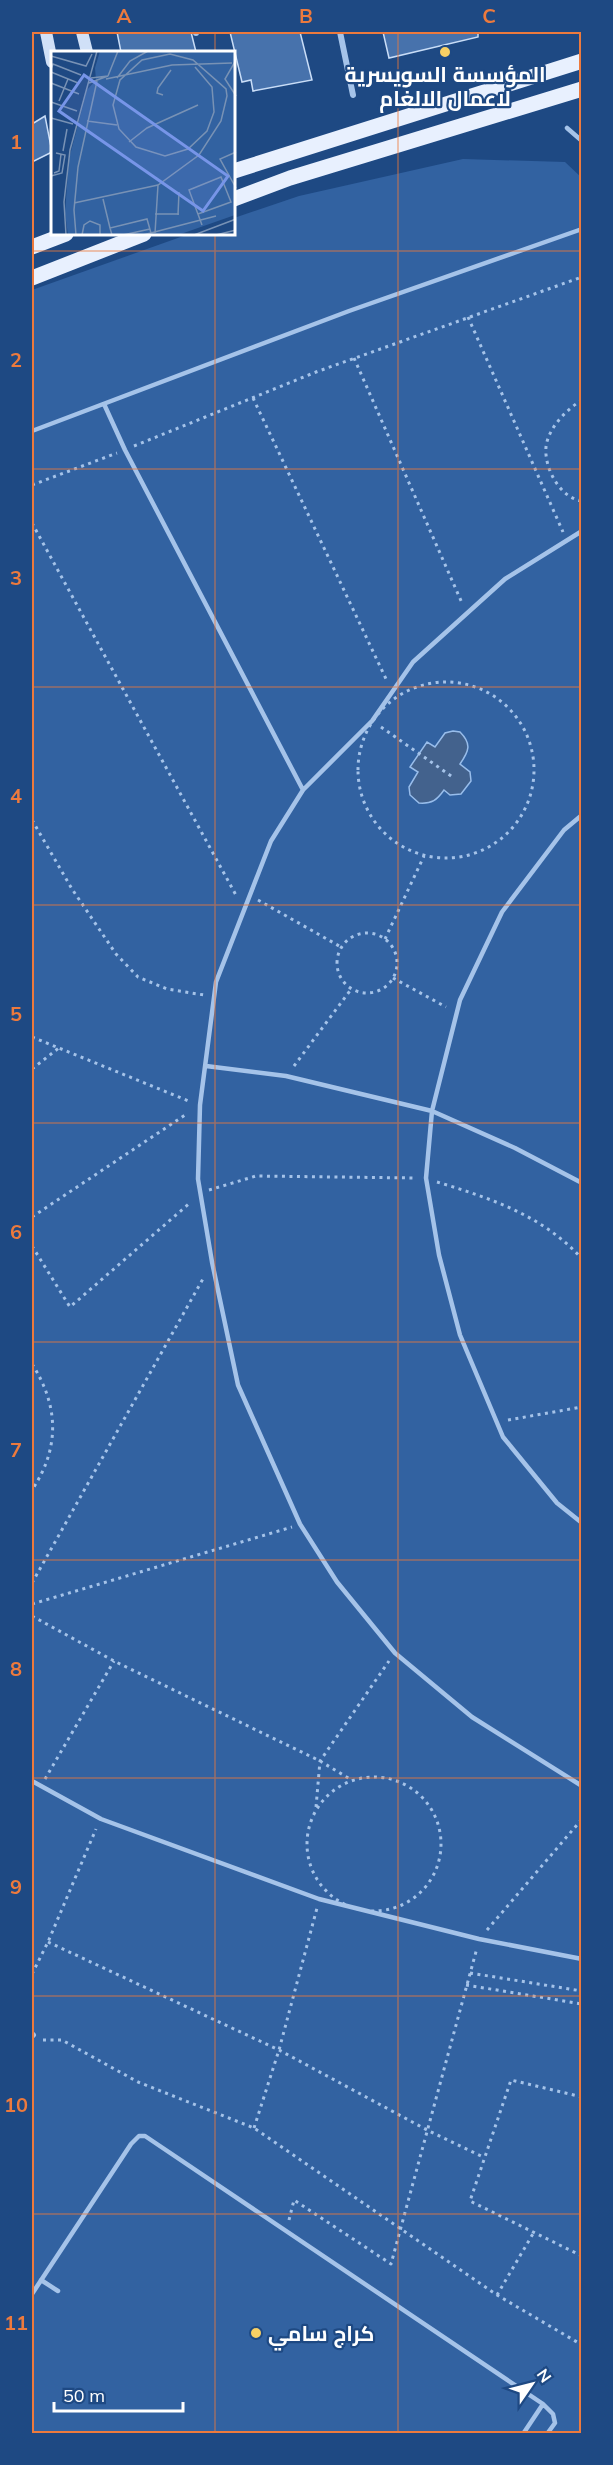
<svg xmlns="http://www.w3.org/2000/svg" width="613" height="2465" viewBox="0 0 613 2465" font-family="Mulish,Cairo,sans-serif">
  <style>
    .green { fill: #3262a1 }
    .water { fill: #43628d; stroke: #98bdeb; stroke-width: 1.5 }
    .building { fill: #4772ac; stroke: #c9ddf7; stroke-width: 1.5 }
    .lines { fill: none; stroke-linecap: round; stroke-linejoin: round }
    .path { stroke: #a5c3e9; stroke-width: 3; stroke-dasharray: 3 4.5; stroke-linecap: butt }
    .lane { stroke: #a5c3e9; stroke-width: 4.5 }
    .street { stroke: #a5c3e9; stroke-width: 6 }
    .secondary { stroke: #d0e0f7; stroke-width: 12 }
    .primary { stroke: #e8f0fe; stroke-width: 15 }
    .grid { fill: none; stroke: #ed7a3d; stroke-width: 1.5; stroke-opacity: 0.55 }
    .poi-dot { fill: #f8d064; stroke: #1e4983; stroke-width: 2 }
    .labels { text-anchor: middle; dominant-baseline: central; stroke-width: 4.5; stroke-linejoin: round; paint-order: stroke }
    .poi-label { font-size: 21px; font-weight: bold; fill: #fff; stroke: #1e4983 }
    .inset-road { fill: none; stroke: #7892b5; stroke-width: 1.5 }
    .view { fill: #7795e8; fill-opacity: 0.15; stroke: #7795e8; stroke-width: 3 }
    .inset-edge { fill: none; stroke: #fff; stroke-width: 3 }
    .neatline { fill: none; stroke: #ed7a3d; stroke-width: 2 }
    .grid-label { font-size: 20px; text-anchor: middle; font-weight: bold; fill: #ed7a3d }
  </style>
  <rect width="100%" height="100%" fill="#1e4983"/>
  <path class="green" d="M 463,159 L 565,162 L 582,178 L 581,2433 L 32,2434 L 32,290 L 189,234 L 234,234 L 234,218 L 299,196 Z"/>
  <path class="water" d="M 453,731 L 460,732 C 472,744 469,751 460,764 L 470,772 L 471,781 L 461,794 L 450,795 L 444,790 C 437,800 432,804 419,803 L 410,795 L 409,787 L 418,772 L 410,767 L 427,742 L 435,747 L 445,733 Z"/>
  <path class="building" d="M 117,32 L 191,32 L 196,52 L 121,52 Z
    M 230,32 L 300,32 L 312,80 L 253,91 L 251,80 L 242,82 Z
    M 383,32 L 478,32 L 478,37 L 389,58 Z
    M 45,116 L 52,152 L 32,162 L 32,124 Z"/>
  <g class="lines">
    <path class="path" d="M 468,317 L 563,532
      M 354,358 L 462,603
      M 253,398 L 387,681
      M 582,400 C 567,409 548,428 546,447 C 544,468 560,498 582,501
      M 134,446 L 316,372 L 582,277
      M 32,485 L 117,453
      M 32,523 L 237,897
      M358 770a88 88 0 1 1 176 0a88 88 0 1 1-176 0Z
      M 381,727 L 454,778
      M 32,820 L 72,889 L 116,954 L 138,977 L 167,989 L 204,995
      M 258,900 L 341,947
      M337 963a30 30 0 1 1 60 0a30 30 0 1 1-60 0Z
      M 385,939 L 424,856
      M 393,978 L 446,1007
      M 32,1037 L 191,1102
      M 294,1066 L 352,988
      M 32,1069 L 60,1047
      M 437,1182 C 490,1198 544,1216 582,1259
      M 209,1190 L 256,1176 L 416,1178
      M 32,1217 L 188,1113
      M 32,1246 L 70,1307 L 191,1202
      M 32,1364 C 59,1406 60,1448 32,1490
      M 508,1420 L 582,1407
      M 32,1583 L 204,1277
      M 32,1604 L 292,1527
      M 32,1616 L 114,1661 L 320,1761 L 350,1779
      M307 1844a67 67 0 1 1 134 0a67 67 0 1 1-134 0Z
      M 45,1779 L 114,1661
      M 316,1807 L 320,1761 L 389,1661
      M 487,1930 L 582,1819
      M 48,1942 L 279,2050 L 429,2131 L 483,2157
      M 470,1973 L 582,1991
      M 32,1974 L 48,1942 L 96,1829
      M 466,1985 L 582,2004
      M 43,2040 L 62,2040 L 138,2082 L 254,2128 L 497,2295 L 582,2345
      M 582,2097 L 511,2080 L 470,2201 L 582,2256
      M 254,2128 L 279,2050 L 317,1908
      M 289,2220 L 294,2200 L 391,2264 L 477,1948
      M 497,2295 L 534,2232"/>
    <path class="lane" d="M 567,128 L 582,141
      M 104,404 L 125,450 L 303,790
      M 32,431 L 349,311 L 582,229
      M 582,531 L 505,579 L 413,662 L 372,721 L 303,790 L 271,841 L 216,982 L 200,1105 L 198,1179 L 212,1262 L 238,1385 L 300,1524 L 337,1582 L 395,1653 L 472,1717 L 582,1786
      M 582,815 L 564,830 L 502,912 L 460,1000 L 432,1111 L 426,1178 L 439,1255 L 460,1335 L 503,1437 L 557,1503 L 582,1523
      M 206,1066 L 286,1076 L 432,1111 L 515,1148 L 582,1183
      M 32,1781 L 101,1819 L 319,1899 L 479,1939 L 582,1959
      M 41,2280 L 58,2291
      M 32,2294 L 131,2144 L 139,2136 L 145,2136 L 543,2404 L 523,2434
      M 543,2404 L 553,2414 L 555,2423 L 547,2434"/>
    <path class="street" d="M 196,32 L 196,33
      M 340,32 L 353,95
      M 32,2036 L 33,2035"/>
    <path class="secondary" d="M 46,32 L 52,62
      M 82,32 L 87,52"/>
    <path class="primary" d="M 234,171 L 582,61
      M 234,199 L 290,178 L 582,89
      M 32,247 L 66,234
      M 32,278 L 144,234"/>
  </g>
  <path class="grid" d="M 215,32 L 215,52M 398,32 L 398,2434M 215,234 L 215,2434M 32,251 L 582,251M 32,469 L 582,469M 32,687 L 582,687M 32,905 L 582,905M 32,1123 L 582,1123M 32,1342 L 582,1342M 32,1560 L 582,1560M 32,1778 L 582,1778M 32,1996 L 582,1996M 32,2214 L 582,2214"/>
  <g class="poi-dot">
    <circle cx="445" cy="52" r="6"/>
    <circle cx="256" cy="2333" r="6"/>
  </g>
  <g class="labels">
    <g class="poi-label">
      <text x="445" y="74">المؤسسة السويسرية<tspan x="445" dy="24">لاعمال الالغام</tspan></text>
      <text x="268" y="2333" text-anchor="start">کراج سامي</text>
    </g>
  </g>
  <g transform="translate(51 51)">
    <rect width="184" height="184" fill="#1e4983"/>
    <path d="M 49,0 L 184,0 L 184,164 L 127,184 L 17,184 L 14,162 L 18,108 L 36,39 L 45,29 L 44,17 Z" fill="#3262a1"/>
    <path class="inset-road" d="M 0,5 L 35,15 L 41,3M 185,9 L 174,28 L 185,45M 0,18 L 2,13 L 30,24M 0,21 L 27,32M 57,25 L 67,0M 66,27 L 79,10 L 97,0M 55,28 L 121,14 L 181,12M 0,32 L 28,43M 38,32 L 57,25 L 40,27M 112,44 L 106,42 L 107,37 L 120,19M 8,50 L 17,28M 0,51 L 26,60M 0,67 L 22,73M 36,70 L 66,74M 78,91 L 96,77 L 147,54M 12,100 L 16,78M 185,101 L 169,108 L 185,137M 3,122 L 8,120 L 10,103M 0,125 L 11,122 L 14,104 L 5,102M 52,148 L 59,177M 23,152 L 107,134 L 148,104 L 170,70 L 176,45 L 175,38 L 142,9 L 119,3 L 91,9 L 69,29 L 62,54 L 68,78 L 85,96 L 114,105 L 137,98 L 156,80 L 163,61 L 161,36 L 144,16M 104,163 L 128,163M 147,163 L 180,151 L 170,126 L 138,139 L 151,174M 127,164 L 128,141M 104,182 L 107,134M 15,184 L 13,151 L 19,99 L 46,0M 25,184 L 23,159 L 27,116 L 46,30M 31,184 L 33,174 L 39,170 L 49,174 L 49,184M 61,184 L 59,177 L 96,168 L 100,182M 72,184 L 99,178M 92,184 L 165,165M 143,184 L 185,168M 165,184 L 185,179"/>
    <path class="view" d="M 33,24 L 177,125 L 152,160 L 8,60 Z"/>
    <rect width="184" height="184" class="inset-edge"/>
  </g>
  <rect width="613" height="2465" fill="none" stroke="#1e4983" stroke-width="66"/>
  <g transform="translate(532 2384) rotate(55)" stroke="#1e4983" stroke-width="4.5" paint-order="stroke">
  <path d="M0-4.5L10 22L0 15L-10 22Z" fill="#ffffff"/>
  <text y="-9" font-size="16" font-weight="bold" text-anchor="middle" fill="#ffffff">N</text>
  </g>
  <path d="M54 2402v9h129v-9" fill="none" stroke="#ffffff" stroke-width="3"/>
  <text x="63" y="2402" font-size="18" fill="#ffffff" stroke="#1e4983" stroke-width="4.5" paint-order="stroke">50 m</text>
  <rect x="33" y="33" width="547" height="2399" class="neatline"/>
  <g class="grid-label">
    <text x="124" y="23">A</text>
    <text x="306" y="23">B</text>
    <text x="489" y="23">C</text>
    <text x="16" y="149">1</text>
    <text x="16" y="367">2</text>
    <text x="16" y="585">3</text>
    <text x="16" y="803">4</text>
    <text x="16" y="1021">5</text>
    <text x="16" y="1239">6</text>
    <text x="16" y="1457">7</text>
    <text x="16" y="1676">8</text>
    <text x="16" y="1894">9</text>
    <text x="16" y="2112">10</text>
    <text x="16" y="2330">11</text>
  </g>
</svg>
